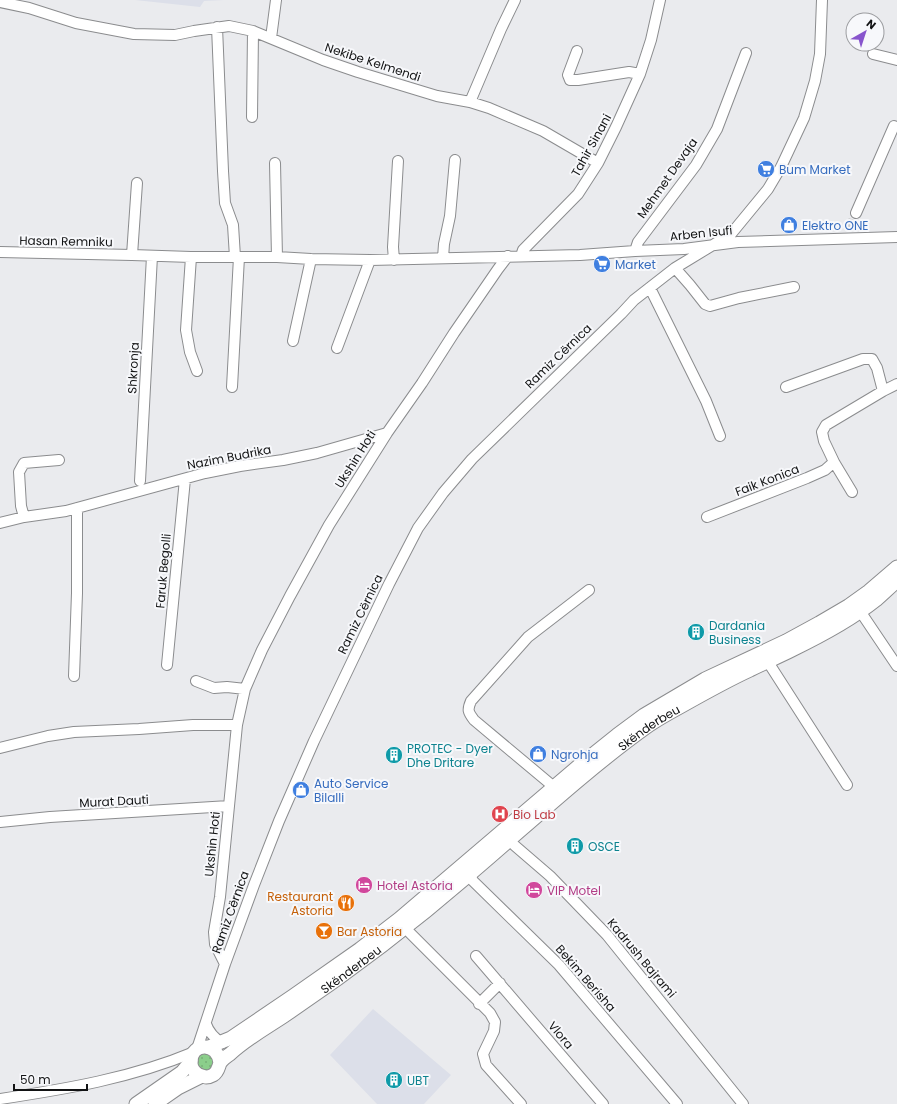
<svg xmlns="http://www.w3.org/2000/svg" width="897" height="1104" viewBox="0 0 897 1104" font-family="Poppins,sans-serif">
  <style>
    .built { fill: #dcdfe9 }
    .grass { fill: url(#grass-dots) }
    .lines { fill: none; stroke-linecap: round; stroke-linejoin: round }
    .minor-tunnel { stroke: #cacbcd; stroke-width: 10; stroke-dasharray: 10 5; stroke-linecap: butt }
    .minor-casing { stroke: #8b8c8e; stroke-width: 12 }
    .major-casing { stroke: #8b8c8e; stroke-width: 15 }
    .minor { stroke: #fff; stroke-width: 10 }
    .major { stroke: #fff; stroke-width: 13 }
    .labels { text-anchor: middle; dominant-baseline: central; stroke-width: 4; stroke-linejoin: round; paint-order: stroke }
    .street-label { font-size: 12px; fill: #121314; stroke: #f7f8fb }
    .shop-label { font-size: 12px; fill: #366cbe; stroke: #f7f8fb; text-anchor: start }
    .culture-label { font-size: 12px; fill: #0d838f; stroke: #f7f8fb; text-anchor: start }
    .health-label { font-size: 12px; fill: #be3a42; stroke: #f7f8fb; text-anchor: start }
    .hotel-label { font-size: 12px; fill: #b23c85; stroke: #f7f8fb; text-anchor: start }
    .food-label { font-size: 12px; fill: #c56008; stroke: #f7f8fb; text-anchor: end }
  </style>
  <defs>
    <pattern id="grass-dots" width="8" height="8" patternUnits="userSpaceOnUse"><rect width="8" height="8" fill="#8bce8b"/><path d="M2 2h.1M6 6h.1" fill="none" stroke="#77b077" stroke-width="1.8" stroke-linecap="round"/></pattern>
  </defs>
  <rect width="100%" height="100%" fill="#eaebee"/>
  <path class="built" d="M 135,0 L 224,0 L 204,1 L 200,7 Z
    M 373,1009 L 451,1075 L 424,1104 L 377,1104 L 330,1055 Z"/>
  <path class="grass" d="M 201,1053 L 209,1053 L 215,1062 L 209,1072 L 198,1069 L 196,1059 Z"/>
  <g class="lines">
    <path class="minor-tunnel" d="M 850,229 L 856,213"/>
    <defs>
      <path id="minor" d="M 0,2 L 29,8 L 76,23 L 134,34 L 175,35 L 194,31 L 229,26 L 253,31 L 323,60 L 358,72 L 437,96 L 470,102 L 489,108 L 543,131 L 598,163
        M 217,27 L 223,171 L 225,203 L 233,225 L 235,257
        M 271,38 L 276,0
        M 577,51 L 568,75 L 570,80 L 578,80 L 629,72 L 640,74
        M 873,54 L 897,60
        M 470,102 L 501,29 L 515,0
        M 252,117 L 253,31
        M 275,163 L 277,257
        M 856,213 L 894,126
        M 635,251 L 638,242 L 696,165 L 717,129 L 746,53
        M 0,252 L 132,255 L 191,257 L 277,257 L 311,259 L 370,260 L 580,255 L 635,251 L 684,249 L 738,242 L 897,237
        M 132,255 L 137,183
        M 521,256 L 523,250 L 578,194 L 598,163 L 616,127 L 640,74 L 651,40 L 660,0
        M 191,257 L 186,330 L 190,352 L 197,371
        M 443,258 L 444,244 L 450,216 L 455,160
        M 394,260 L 393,247 L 398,161
        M 675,268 L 690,285 L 705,304 L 710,306 L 739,298 L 794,287
        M 650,288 L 706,401 L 720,436
        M 293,341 L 311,259
        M 337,348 L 370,260
        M 232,387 L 239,257
        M 786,387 L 863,359 L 872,359 L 877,368 L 883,391
        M 834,462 L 852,492
        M 140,481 L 152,256
        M 24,517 L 21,506 L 19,472 L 24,463 L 59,460
        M 707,517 L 807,478 L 825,470 L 834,462 L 824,441 L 822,432 L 826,425 L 883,391 L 897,384
        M 0,523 L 24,517 L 66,511 L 205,473 L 240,466 L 283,460 L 317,453 L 387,433
        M 860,611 L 897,666
        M 768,662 L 847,785
        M 167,665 L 185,479
        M 74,676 L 77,593 L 77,508
        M 196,681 L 214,688 L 227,687 L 245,689
        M 0,748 L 48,736 L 74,732 L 139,729 L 193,725 L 237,725
        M 554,787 L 474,720 C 468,712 467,710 471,701 L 528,637 L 589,590
        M 0,822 L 50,817 L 229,806
        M 510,840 L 514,845 L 550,876 L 607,935 L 743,1104
        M 470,875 L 473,881 L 559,965 L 677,1104
        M 406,928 L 410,933 L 490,1013 L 495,1022 L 494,1031 L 483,1054 L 486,1065 L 521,1104
        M 476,956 L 603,1104
        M 225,964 L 215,944 L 214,932 L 220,897 L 237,725 L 245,689 L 262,650 L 290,596 L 329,525 L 387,433 L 422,383 L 454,333 L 498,269 L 508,256
        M 479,1004 L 500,983
        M 206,1024 C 209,1033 214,1038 222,1043
        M 197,1049 L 225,964 L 254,885 L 279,821 L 314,741 L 389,584 L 418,528 L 443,493 L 472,459 L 621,314 L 634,300 L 675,268 L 731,234 L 768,189 L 781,167 L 804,118 L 815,81 L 820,54 L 822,0
        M 0,1099 C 66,1089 132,1078 194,1052"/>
      <g id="major">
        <path d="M 209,1047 L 231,1038 L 293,996 L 360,949 L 399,919 L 582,763 L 617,735 L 644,715 L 705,679 L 786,641 L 819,623 L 848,606 L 869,591 L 897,567"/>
        <path id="s1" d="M 220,1063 C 218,1042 192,1042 191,1061 C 190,1072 203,1081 213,1075 C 218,1072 218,1068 220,1063 C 222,1060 227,1056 230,1054 C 246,1039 266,1028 284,1016 C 348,973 410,926 469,875 C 528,825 585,771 648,726 C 658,719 669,713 680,707 C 703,694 726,681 750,670 C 764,663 778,657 792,650 C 821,636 851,620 876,600 C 883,594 890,587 897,581"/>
        <path d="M 136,1104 L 182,1072 L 191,1061"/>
        <path d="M 155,1104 L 178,1088 L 202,1076"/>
      </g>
    </defs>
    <use href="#minor" class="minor-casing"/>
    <use href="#major" class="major-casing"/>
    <use href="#minor" class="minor"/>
    <use href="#major" class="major"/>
  </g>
  <defs>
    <symbol id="supermarket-disc" viewBox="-11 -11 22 22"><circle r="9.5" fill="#3f7fe0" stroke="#f7f8fb"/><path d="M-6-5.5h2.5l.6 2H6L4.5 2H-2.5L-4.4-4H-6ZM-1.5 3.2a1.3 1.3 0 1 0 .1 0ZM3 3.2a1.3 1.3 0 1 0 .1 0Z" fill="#fff"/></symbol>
    <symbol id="shop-disc" viewBox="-11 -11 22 22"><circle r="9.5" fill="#3f7fe0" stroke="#f7f8fb"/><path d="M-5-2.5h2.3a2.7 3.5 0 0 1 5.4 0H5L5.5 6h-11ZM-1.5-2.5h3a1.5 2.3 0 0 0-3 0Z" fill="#fff"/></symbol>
    <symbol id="building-disc" viewBox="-11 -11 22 22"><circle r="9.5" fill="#0f9aa8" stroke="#f7f8fb"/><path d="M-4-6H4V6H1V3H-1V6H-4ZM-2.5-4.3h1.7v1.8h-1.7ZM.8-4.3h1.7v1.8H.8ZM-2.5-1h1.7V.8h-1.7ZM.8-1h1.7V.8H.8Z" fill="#fff"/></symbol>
    <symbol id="hospital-disc" viewBox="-11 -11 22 22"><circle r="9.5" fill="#e0444e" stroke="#f7f8fb"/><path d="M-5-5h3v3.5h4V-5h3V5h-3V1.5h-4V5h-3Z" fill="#fff"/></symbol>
    <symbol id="hotel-disc" viewBox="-11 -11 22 22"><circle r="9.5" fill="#d1479c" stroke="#f7f8fb"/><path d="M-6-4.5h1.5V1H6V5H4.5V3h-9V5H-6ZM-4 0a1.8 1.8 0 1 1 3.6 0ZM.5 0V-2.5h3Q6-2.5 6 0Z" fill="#fff"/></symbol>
    <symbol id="restaurant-disc" viewBox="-11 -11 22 22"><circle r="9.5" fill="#e8710a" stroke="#f7f8fb"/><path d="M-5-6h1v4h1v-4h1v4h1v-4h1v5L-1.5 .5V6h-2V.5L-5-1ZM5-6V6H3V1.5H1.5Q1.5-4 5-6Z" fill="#fff"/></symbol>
    <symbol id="bar-disc" viewBox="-11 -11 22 22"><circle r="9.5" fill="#e8710a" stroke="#f7f8fb"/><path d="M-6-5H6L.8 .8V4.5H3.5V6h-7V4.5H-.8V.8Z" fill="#fff"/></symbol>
  </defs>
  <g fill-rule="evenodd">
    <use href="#supermarket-disc" x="756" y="159" width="20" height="20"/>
    <use href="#shop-disc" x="779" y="215" width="20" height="20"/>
    <use href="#supermarket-disc" x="592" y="254" width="20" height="20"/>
    <use href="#building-disc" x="686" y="622" width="20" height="20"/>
    <use href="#shop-disc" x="528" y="744" width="20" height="20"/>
    <use href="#building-disc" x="384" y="745" width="20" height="20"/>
    <use href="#shop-disc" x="291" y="780" width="20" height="20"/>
    <use href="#hospital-disc" x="490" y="804" width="20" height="20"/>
    <use href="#building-disc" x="565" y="836" width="20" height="20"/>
    <use href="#hotel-disc" x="354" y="875" width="20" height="20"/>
    <use href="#hotel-disc" x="524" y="880" width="20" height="20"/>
    <use href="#restaurant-disc" x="336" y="893" width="20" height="20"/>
    <use href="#bar-disc" x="314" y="921" width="20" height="20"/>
    <use href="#building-disc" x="384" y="1070" width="20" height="20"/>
  </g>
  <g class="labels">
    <g class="street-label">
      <text transform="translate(373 62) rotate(18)">Nekibe Kelmendi</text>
      <text transform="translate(591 145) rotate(-61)">Tahir Sinani</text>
      <text transform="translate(667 178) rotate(-55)">Mehmet Devaja</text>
      <text transform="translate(701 233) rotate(-6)">Arben Isufi</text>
      <text transform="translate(66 241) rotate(1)">Hasan Remniku</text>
      <text transform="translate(558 356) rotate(-44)">Ramiz Cërnica</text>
      <text transform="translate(133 368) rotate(-87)">Shkronja</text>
      <text transform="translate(229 457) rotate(-11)">Nazim Budrika</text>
      <text transform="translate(355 459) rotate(-58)">Ukshin Hoti</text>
      <text transform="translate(767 480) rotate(-21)">Faik Konica</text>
      <text transform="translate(163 571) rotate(-85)">Faruk Begolli</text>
      <text transform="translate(360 614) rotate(-64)">Ramiz Cërnica</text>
      <text stroke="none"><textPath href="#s1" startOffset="637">Skënderbeu</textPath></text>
      <text transform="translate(114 801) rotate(-3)">Murat Dauti</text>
      <text transform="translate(212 844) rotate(-84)">Ukshin Hoti</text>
      <text transform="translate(230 912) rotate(-70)">Ramiz Cërnica</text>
      <text transform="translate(642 958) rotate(50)">Kadrush Bajrami</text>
      <text stroke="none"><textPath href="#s1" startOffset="253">Skënderbeu</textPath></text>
      <text transform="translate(586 978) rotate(49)">Bekim Berisha</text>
      <text transform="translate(561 1035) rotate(50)">Vlora</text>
    </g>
    <g class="shop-label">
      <text x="779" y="169">Bum Market</text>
      <text x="802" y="225">Elektro ONE</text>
      <text x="615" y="264">Market</text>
      <text x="551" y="754">Ngrohja</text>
      <text x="314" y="783">Auto Service<tspan x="314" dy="14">Bilalli</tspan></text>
    </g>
    <g class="culture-label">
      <text x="709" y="625">Dardania<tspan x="709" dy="14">Business</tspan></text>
      <text x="407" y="748">PROTEC - Dyer<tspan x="407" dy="14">Dhe Dritare</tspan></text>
      <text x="588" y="846">OSCE</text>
      <text x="407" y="1080">UBT</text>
    </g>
    <g class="health-label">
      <text x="513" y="814">Bio Lab</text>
    </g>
    <g class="hotel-label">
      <text x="377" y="885">Hotel Astoria</text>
      <text x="547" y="890">VIP Motel</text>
    </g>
    <g class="food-label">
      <text x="333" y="896">Restaurant<tspan x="333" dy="14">Astoria</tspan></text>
      <text x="337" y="931" text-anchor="start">Bar Astoria</text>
    </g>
  </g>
  <g transform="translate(865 32) rotate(39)"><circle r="19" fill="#f7f8fb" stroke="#9b9c9f"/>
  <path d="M0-3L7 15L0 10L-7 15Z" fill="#8855cd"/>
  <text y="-6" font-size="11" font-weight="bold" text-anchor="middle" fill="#121314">N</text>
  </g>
  <path d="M14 1084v6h73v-6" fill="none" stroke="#121314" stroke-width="2"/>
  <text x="20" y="1084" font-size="12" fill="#121314" stroke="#f7f8fb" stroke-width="3" paint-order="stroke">50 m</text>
</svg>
